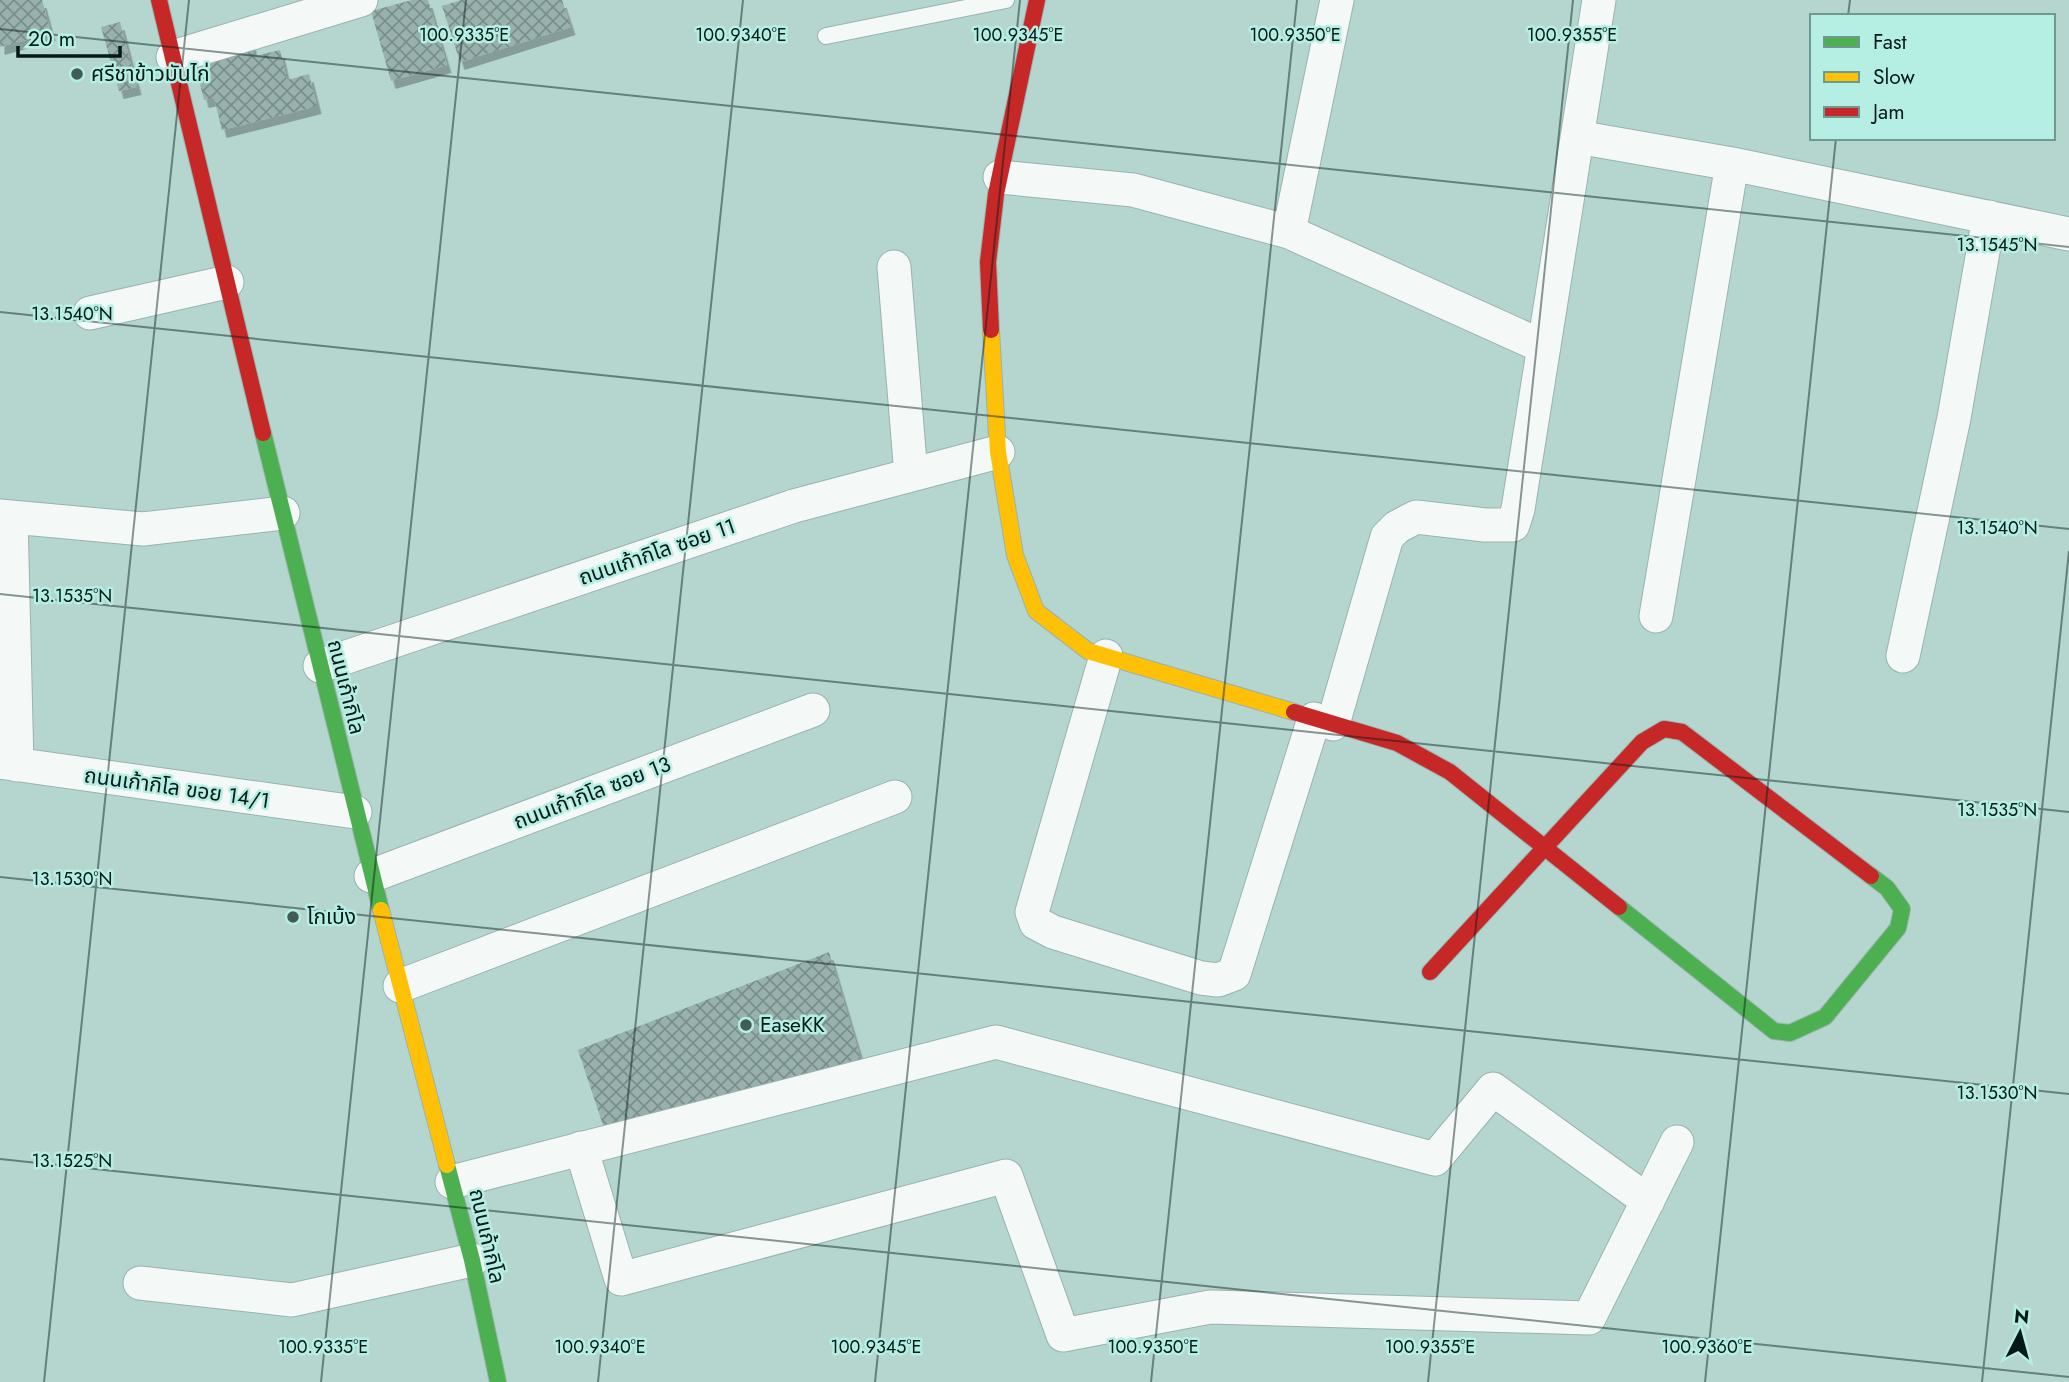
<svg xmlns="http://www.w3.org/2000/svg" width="2069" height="1382" viewBox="0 0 2069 1382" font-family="Jost,'Noto Sans Thai',sans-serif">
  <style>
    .building { fill: url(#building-cross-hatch); filter: url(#shadow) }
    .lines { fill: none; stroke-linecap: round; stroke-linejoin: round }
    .lane-casing { stroke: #9ab3af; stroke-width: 18 }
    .street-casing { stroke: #9ab3af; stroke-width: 35 }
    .fast-casing { stroke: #9ab3af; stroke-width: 18 }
    .slow-casing { stroke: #9ab3af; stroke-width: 18 }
    .jam-casing { stroke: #9ab3af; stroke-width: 18 }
    .lane { stroke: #f4f9f8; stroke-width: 16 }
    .street { stroke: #f4f9f8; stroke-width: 33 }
    .fast { stroke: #4caf50; stroke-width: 16 }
    .slow { stroke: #ffc107; stroke-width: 16 }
    .jam { stroke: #c62828; stroke-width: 16 }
    .ticks { fill: none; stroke: #021915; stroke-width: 2; stroke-opacity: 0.45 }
    .poi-dot { fill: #415b56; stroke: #b5efe4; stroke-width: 2.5 }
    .labels { text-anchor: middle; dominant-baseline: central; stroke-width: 5; stroke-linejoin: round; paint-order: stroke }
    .poi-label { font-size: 21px; fill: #021915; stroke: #b5efe4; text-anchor: start }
    .street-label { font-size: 21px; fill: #021915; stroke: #b5efe4 }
    .ticks-label { font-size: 18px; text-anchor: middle; fill: #021915; stroke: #b5efe4; stroke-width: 5; stroke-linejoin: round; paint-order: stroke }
  </style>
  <defs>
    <pattern id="building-cross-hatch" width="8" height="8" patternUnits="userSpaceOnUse" patternTransform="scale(1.75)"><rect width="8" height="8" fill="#98b1ac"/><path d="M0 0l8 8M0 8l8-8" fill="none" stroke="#7a8f8b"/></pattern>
    <filter id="shadow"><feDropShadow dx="4.5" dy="8" stdDeviation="0" flood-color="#0004"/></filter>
  </defs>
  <rect width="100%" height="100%" fill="#b5d5cf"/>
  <path class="building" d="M 0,0 L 42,0 L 51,33 L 0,47 Z
    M 412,0 L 428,0 L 447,65 L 391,81 L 371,11 Z
    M 461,0 L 562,0 L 571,27 L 460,62 L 442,6 Z
    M 120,22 L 137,87 L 119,91 L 101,27 Z
    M 250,37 L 255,56 L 280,50 L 287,80 L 309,74 L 317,106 L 222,130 L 214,98 L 204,100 L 192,52 Z
    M 829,952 L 862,1063 L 604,1128 L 578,1050 Z"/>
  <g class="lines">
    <defs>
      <path id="lane" d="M 826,36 L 1006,0"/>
      <path id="street" d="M 173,57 L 361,0
        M 1577,137 L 1732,164 L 2069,234
        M 1000,177 L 1133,190 L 1289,232 L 1544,347
        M 1289,232 L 1337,0
        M 894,267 L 911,475
        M 90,313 L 227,282
        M 0,516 L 143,529 L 283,513
        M 11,517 L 17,765
        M 1656,616 L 1732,164
        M 1106,656 L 1032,912 L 1036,923 L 1053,932 L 1201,978 L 1218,980 L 1234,974 L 1314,719
        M 1903,656 L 1954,418 L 1989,217
        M 320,666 L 794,506 L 998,452
        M 1333,724 L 1387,537 L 1397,527 L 1416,517 L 1485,525 L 1513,525 L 1518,509 L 1599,0
        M 0,762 L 355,812
        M 371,876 L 813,710
        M 400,986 L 895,797
        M 581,1148 L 621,1279 L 1006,1176 L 1063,1335 L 1210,1307 L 1589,1318 L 1677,1142
        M 452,1182 L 996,1042 L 1435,1159 L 1493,1089 L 1648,1201
        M 140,1283 L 292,1300 L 472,1260"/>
      <path id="fast" d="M 263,433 L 381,910
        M 1619,907 L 1774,1031 L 1790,1033 L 1825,1017 L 1898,928 L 1902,909 L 1887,888 L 1871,876
        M 447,1165 L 472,1260 L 498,1382"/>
      <path id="slow" d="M 991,330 L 998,452 L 1015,555 L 1036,611 L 1088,651 L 1294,712
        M 381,910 L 447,1165"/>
      <path id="jam" d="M 159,0 L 263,433
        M 991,330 L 988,262 L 996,194 L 1037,0
        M 1294,712 L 1397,743 L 1450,772 L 1619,907
        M 1430,972 L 1642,742 L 1664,729 L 1682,732 L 1871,876"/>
    </defs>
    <use href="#lane" class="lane-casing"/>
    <use href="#street" class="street-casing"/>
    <use href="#fast" class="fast-casing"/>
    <use href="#slow" class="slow-casing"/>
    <use href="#jam" class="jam-casing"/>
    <use href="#lane" class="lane"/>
    <use href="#street" class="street"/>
    <use href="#fast" class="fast"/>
    <use href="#slow" class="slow"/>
    <use href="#jam" class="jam"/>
  </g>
  <path class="ticks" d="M 1848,16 L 1850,0M 0,29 L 2069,247M 0,312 L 2069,529M 0,594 L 2069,812M 0,877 L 2069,1094M 0,1159 L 2069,1377M 44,1382 L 189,0M 321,1382 L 466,0M 598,1382 L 743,0M 875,1382 L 1020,0M 1151,1382 L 1297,0M 1428,1382 L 1573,0M 1705,1382 L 1836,138M 1982,1382 L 2069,551"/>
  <g class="poi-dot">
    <circle cx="77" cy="74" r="7"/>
    <circle cx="293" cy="917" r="7"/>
    <circle cx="746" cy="1025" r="7"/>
  </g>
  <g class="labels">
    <g class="poi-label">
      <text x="91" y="74">ศรีชาข้าวมันไก่</text>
      <text x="307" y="917">โกเบ้ง</text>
      <text x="760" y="1025">EaseKK</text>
    </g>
    <g class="street-label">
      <text transform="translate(657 552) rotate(-19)">ถนนเก้ากิโล ซอย 11</text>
      <text transform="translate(346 687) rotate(76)">ถนนเก้ากิโล</text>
      <text transform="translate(177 788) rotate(8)">ถนนเก้ากิโล ขอย 14/1</text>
      <text transform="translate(592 793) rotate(-21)">ถนนเก้ากิโล ซอย 13</text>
      <text transform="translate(487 1236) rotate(77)">ถนนเก้ากิโล</text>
    </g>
  </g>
  <g class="ticks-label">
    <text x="464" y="41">100.9335°E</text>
    <text x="741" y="41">100.9340°E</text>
    <text x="1018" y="41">100.9345°E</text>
    <text x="1295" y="41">100.9350°E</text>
    <text x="1572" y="41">100.9355°E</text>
    <text x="1997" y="251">13.1545°N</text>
    <text x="72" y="320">13.1540°N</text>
    <text x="1997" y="534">13.1540°N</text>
    <text x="72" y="602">13.1535°N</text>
    <text x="1997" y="816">13.1535°N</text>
    <text x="72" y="885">13.1530°N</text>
    <text x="1997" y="1099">13.1530°N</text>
    <text x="72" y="1167">13.1525°N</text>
    <text x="323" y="1353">100.9335°E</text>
    <text x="600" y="1353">100.9340°E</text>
    <text x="876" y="1353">100.9345°E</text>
    <text x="1153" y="1353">100.9350°E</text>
    <text x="1430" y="1353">100.9355°E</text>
    <text x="1707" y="1353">100.9360°E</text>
  </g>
  <rect x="1810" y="14" width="245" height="126" fill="#b5efe4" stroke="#6d9991" stroke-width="2"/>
  <rect x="1824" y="37" width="35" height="10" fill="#4caf50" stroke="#6d9991" stroke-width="2"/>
  <text x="1873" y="49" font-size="21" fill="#021915">Fast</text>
  <rect x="1824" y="72" width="35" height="10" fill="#ffc107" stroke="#6d9991" stroke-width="2"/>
  <text x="1873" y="84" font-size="21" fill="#021915">Slow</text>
  <rect x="1824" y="107" width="35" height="10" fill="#c62828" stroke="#6d9991" stroke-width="2"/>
  <text x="1873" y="119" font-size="21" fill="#021915">Jam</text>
  <g transform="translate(2020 1333) rotate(6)" stroke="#b5efe4" stroke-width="5" paint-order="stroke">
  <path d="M0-5L12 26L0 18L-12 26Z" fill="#021915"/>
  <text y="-10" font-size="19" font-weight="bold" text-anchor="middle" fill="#021915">N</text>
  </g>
  <path d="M18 46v10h102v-10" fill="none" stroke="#021915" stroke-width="3.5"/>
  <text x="28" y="46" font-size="21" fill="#021915" stroke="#b5efe4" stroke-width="5" paint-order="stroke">20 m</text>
</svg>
